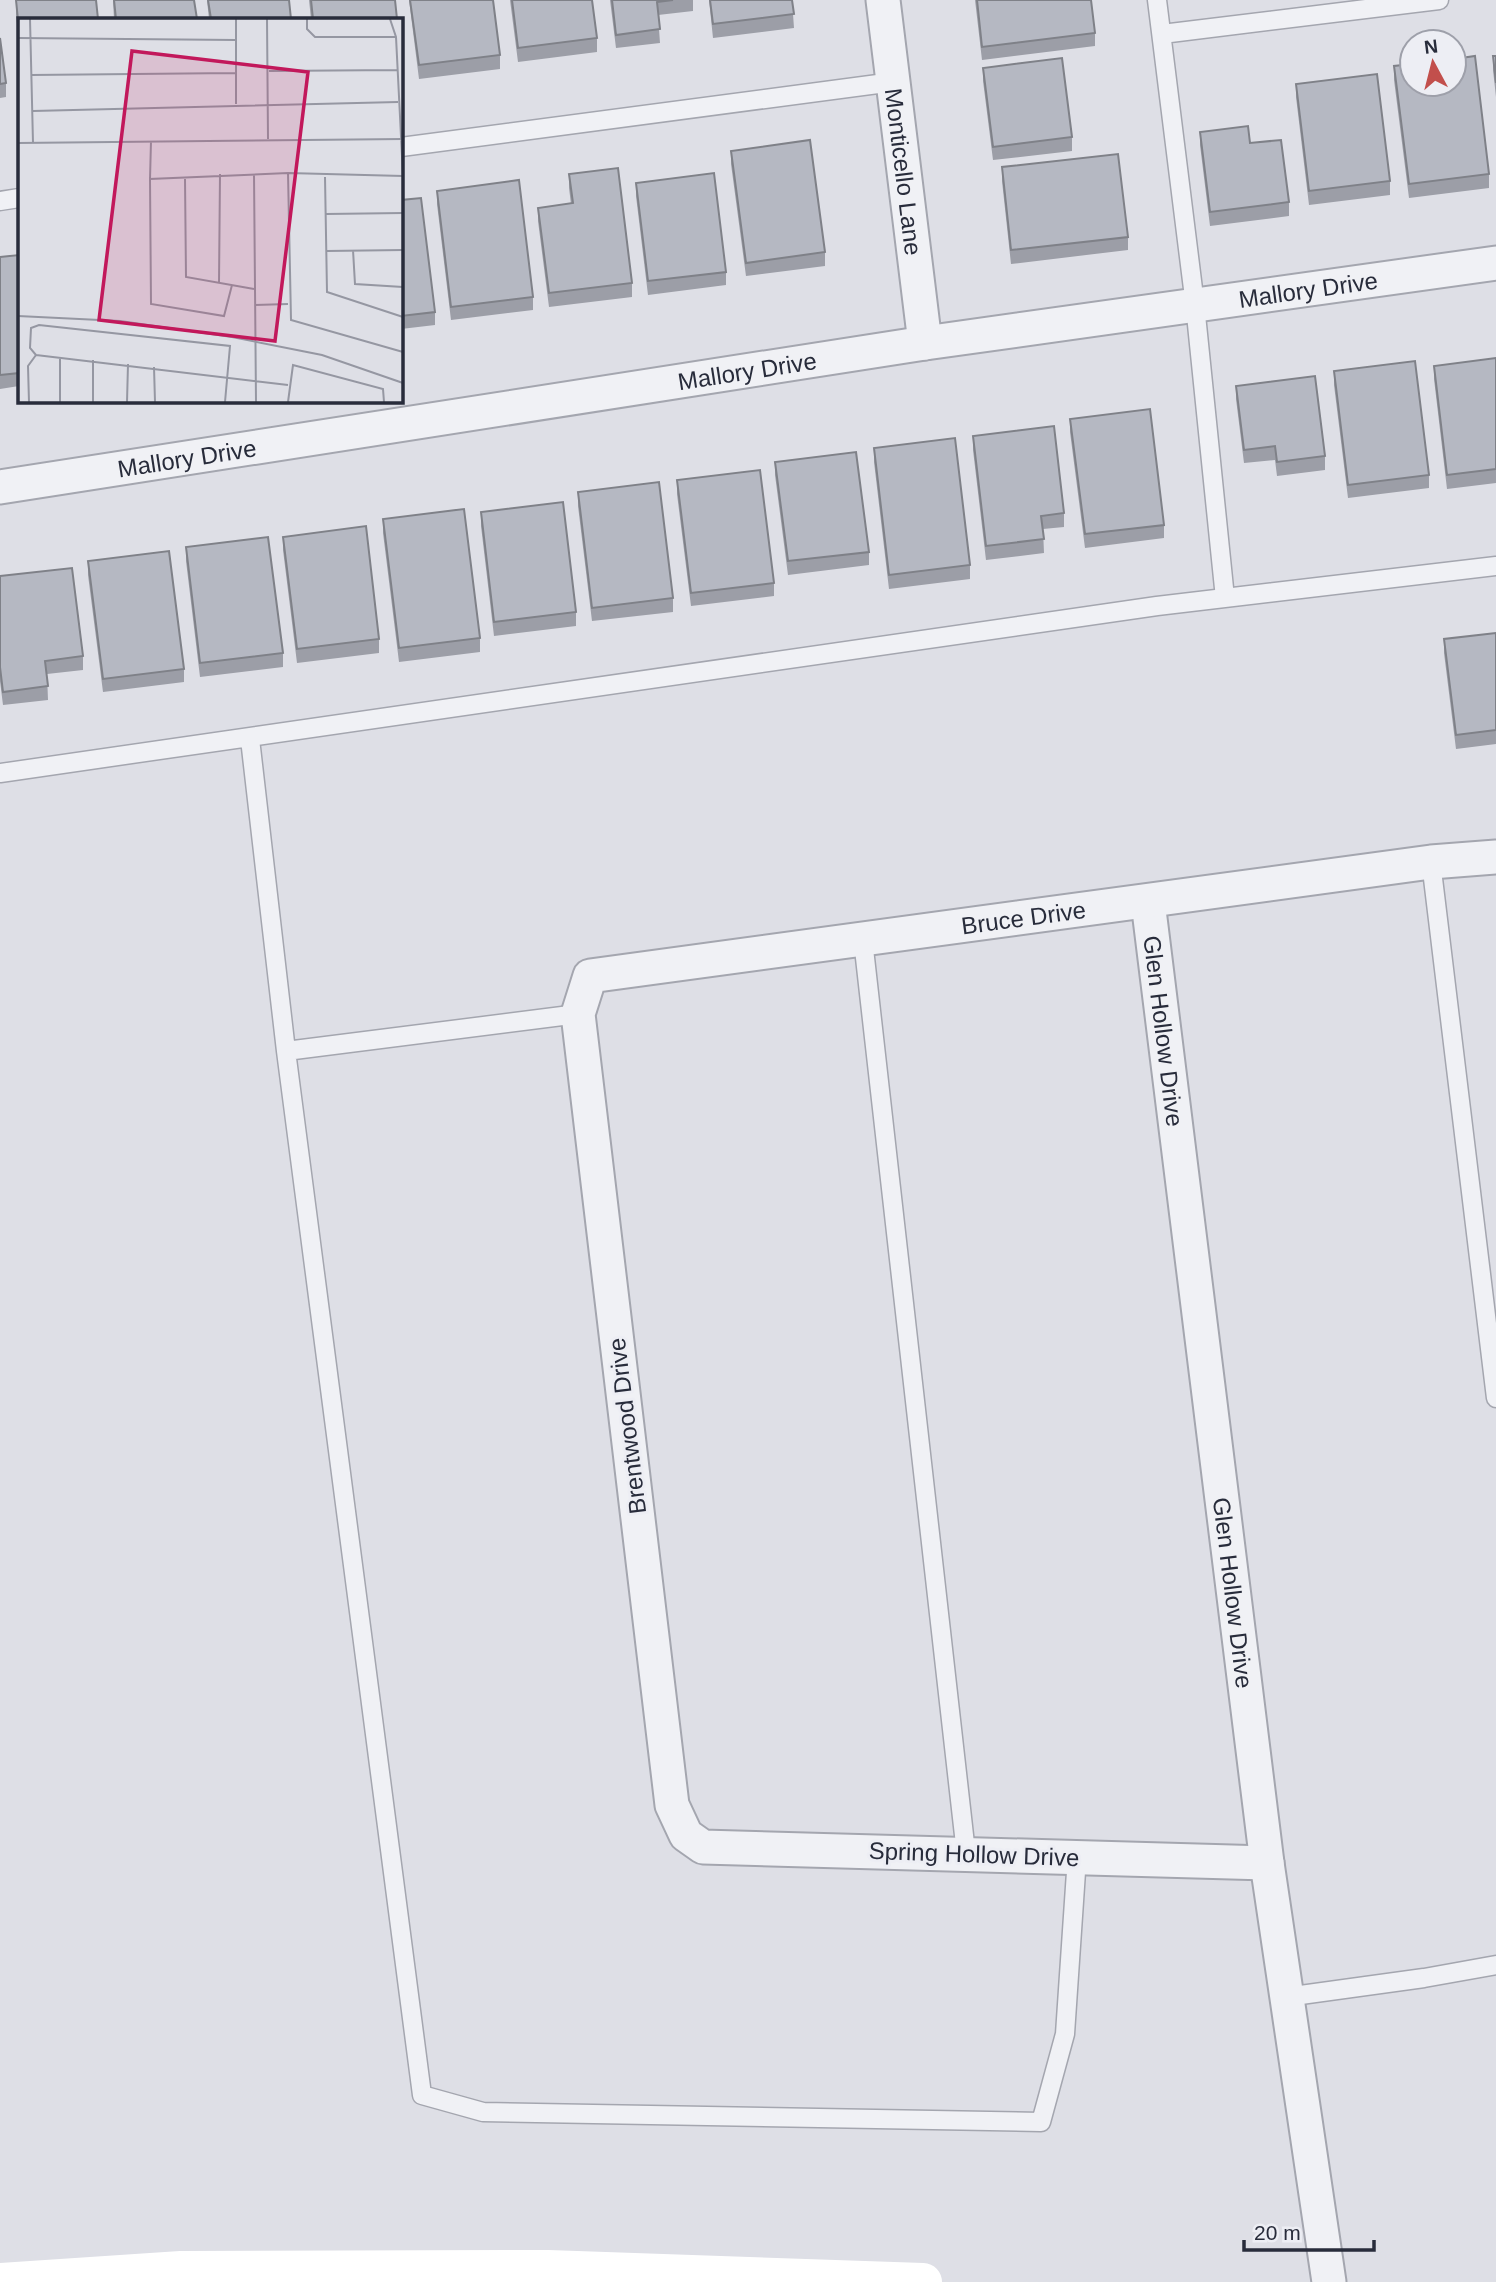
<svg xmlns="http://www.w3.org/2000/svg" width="1496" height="2282" viewBox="0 0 1496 2282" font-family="Helvetica,sans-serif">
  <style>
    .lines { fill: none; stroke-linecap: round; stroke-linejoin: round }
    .lane-casing { stroke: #a4a6af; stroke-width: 21 }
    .street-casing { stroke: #a4a6af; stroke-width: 37 }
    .lane { stroke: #f0f1f5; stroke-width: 18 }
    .street { stroke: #f0f1f5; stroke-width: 33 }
    .secondary { stroke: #fff; stroke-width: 38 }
    .wall { fill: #9c9ea7 }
    .building { fill: #b5b8c2; stroke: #7f8188; stroke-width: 2 }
    .labels { text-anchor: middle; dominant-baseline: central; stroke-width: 6; stroke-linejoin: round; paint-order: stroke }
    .street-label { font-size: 24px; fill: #282c3b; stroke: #edeef4 }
    .inset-road { fill: none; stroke: #9597a2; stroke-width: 2 }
    .view { fill: #c2185b; fill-opacity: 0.15; stroke: #c2185b; stroke-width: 3.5 }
    .inset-edge { fill: none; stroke: #282c3b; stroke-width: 3.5 }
  </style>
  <rect width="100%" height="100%" fill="#dedfe6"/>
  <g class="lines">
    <defs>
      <path id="lane" d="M 1157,0 L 1195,305 L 1225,598
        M 1162,34 L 1439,0
        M 401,147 L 893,82
        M 0,201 L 19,198
        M 250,739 L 286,1051
        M 0,773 L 1157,606 L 1496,566
        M 1431,862 L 1496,1398
        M 863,940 L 966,1853
        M 578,1014 L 286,1051 L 422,2095 L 483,2112 L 1041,2122 L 1065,2034 L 1077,1857
        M 1286,1997 L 1424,1978 L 1496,1965"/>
      <g id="street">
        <path id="s1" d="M 883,0 L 925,343"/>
        <path id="s2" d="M 0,487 L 925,343 L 1496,263"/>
        <path id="s3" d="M 1148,902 L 1267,1863 L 1329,2282"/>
        <path id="s4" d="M 1267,1863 L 703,1847 L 686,1835 L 672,1805 L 578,1014 L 590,976 L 1431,862 L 1496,857"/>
      </g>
    </defs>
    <use href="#lane" class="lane-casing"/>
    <use href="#street" class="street-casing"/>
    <use href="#lane" class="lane"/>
    <use href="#street" class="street"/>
    <path class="secondary" d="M 0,2282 L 181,2270 L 548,2269 L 923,2282"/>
  </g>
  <path class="wall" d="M 16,0 L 19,19 L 19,44 L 16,14 Z
    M 113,0 L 194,0 L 197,19 L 114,19 Z
    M 207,0 L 289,0 L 291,19 L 209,19 Z
    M 309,0 L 395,0 L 397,19 L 311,19 Z
    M 409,0 L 493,0 L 500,55 L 500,69 L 419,79 Z
    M 510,0 L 592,0 L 597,38 L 597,52 L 518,62 Z
    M 610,0 L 693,0 L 693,11 L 658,15 L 660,43 L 616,48 Z
    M 709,0 L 792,0 L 794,28 L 713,38 Z
    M 975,0 L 1091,0 L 1095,33 L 1095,46 L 982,60 Z
    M 0,38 L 6,83 L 6,97 L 0,98 Z
    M 1493,56 L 1496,56 L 1496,97 L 1493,70 Z
    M 1394,66 L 1489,174 L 1489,188 L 1409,198 L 1394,80 Z
    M 983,68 L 1072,137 L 1072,151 L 993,160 L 983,81 Z
    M 1296,84 L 1390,181 L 1390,195 L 1309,205 L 1296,97 Z
    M 1200,132 L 1289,202 L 1289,216 L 1210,226 L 1200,145 Z
    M 731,151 L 825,252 L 825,266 L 746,276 L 731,164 Z
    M 1002,167 L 1128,237 L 1128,250 L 1011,264 L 1002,181 Z
    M 569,174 L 632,283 L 632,297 L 549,307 L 538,221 L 538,208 L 571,204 L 569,188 Z
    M 636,183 L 726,272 L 726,285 L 648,295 L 636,196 Z
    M 437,191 L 533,297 L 533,310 L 451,320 L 437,204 Z
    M 401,200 L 435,312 L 435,325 L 401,329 Z
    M 19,255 L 19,386 L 0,389 L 0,257 Z
    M 1496,358 L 1496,483 L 1447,489 L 1434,379 L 1434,366 Z
    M 1334,371 L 1429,475 L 1429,488 L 1348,498 L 1334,385 Z
    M 1236,386 L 1325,456 L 1325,470 L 1277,476 L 1275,460 L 1244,463 L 1236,399 Z
    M 1070,419 L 1164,525 L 1164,538 L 1085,548 L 1070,432 Z
    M 973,436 L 1064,513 L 1064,527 L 1043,529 L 1044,553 L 986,560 L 973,450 Z
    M 874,448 L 970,565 L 970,579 L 889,589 L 874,462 Z
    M 775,462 L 869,552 L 869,565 L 788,575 L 775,475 Z
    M 677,480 L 774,583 L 774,596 L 691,606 L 677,494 Z
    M 578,492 L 673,598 L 673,612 L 592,621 L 578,506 Z
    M 481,512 L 576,612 L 576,626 L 494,636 L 481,526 Z
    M 383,519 L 480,638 L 480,652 L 399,662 L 383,533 Z
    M 283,537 L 379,639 L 379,653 L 297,663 L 283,550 Z
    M 186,547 L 283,653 L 283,667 L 200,677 L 186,561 Z
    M 88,561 L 184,669 L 184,682 L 103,692 L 88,575 Z
    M 0,576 L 83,656 L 83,670 L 47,674 L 48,700 L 3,705 L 0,681 Z
    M 1496,633 L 1496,744 L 1456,749 L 1444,653 L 1444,639 Z"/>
  <path class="building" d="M 16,0 L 96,0 L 98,19 L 19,19 L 19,30 Z
    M 114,0 L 194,0 L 197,19 L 116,19 Z
    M 208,0 L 289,0 L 291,19 L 211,19 Z
    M 311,0 L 395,0 L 397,19 L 313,19 Z
    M 410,0 L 493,0 L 500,55 L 419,65 Z
    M 512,0 L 592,0 L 597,38 L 518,48 Z
    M 612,0 L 673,0 L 657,2 L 660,29 L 616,35 Z
    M 710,0 L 792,0 L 794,14 L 713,24 Z
    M 977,0 L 1091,0 L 1095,33 L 982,47 Z
    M 0,38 L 6,83 L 0,84 Z
    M 1475,56 L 1489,174 L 1409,184 L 1394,66 L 1412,64 L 1412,84 L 1454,84 L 1454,59 Z
    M 1493,56 L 1496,56 L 1496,83 Z
    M 1062,58 L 1072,137 L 993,147 L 983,68 Z
    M 1377,74 L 1390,181 L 1309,191 L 1296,84 Z
    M 1248,126 L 1250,143 L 1281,140 L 1289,202 L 1210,212 L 1200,132 Z
    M 810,140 L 825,252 L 746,263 L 731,151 Z
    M 1118,154 L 1128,237 L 1011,250 L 1002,167 Z
    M 618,168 L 632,283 L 549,293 L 538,208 L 573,203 L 569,174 Z
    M 714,173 L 726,272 L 648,281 L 636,183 Z
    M 519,180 L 533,297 L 451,307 L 437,191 Z
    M 421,198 L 435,312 L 401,316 L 401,200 Z
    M 19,255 L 19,373 L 0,375 L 0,257 Z
    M 1496,358 L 1496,469 L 1447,475 L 1434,366 Z
    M 1415,361 L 1429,475 L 1348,485 L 1334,371 Z
    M 1315,376 L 1325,456 L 1277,462 L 1275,446 L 1244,450 L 1236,386 Z
    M 1150,409 L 1164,525 L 1085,534 L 1070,419 Z
    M 1054,426 L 1064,513 L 1041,516 L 1044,539 L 986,546 L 973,436 Z
    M 955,438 L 970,565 L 889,575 L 874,448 Z
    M 856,452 L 869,552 L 788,561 L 775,462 Z
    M 760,470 L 774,583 L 691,593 L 677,480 Z
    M 659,482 L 673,598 L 592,608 L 578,492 Z
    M 563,502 L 576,612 L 494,622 L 481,512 Z
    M 464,509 L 480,638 L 399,648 L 383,519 Z
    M 366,526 L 379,639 L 297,649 L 283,537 Z
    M 268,537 L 283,653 L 200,663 L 186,547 Z
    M 169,551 L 184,669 L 103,679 L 88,561 Z
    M 72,568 L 83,656 L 45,661 L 48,686 L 3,692 L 0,667 L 0,576 Z
    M 1496,633 L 1496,730 L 1456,735 L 1444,639 Z"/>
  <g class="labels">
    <g class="street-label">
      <text stroke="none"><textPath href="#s1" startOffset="173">Monticello Lane</textPath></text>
      <text stroke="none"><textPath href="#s2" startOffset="1323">Mallory Drive</textPath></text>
      <text stroke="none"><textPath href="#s2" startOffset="756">Mallory Drive</textPath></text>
      <text stroke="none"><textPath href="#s2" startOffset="189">Mallory Drive</textPath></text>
      <text stroke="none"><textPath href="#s4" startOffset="1892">Bruce Drive</textPath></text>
      <text stroke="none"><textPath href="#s3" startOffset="130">Glen Hollow Drive</textPath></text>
      <text transform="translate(627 1426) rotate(-97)">Brentwood Drive</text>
      <text stroke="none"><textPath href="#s3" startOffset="696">Glen Hollow Drive</textPath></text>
      <text transform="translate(974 1854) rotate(2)">Spring Hollow Drive</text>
    </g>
  </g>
  <g transform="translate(18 18)">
    <rect width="385" height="385" fill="#dedfe6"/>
    <path class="inset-road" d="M 12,1 L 15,125M 218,1 L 218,86M 249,1 L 250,121M 289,1 L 289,11 L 297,19 L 378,19M 372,1 L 378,19 L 385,158M 0,20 L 218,22M 251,53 L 379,52M 13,57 L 218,55M 15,93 L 380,84M 0,125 L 385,121M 270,155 L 273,302 L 385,334M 236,156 L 238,384M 307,159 L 309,274 L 385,299M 132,161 L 133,123M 167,161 L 168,259 L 236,271M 308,196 L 385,195M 335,232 L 337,266 L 385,269M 309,233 L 385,232M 201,265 L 202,156M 214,267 L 206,298 L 133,286 L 132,161 L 270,155 L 385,158M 237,287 L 270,286M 0,298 L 102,303 L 214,319 L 304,337 L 385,365M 18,337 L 12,330 L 13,310 L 21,307 L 212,328 L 207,384M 18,337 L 270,367M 75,342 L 75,384M 136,349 L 137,384M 11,384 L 10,348 L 18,337M 42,384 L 42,339M 109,384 L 110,346M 270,384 L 275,347 L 365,371 L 366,384"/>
    <path class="view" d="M 114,33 L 290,54 L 257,323 L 81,302 Z"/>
    <rect width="385" height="385" class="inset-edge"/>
  </g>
  <g transform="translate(1433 63) rotate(353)"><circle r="33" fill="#edeef4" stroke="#9ea0aa" stroke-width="2"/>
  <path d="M0-5L12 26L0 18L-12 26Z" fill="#c24f4c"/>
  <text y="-10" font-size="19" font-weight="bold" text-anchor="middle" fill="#282c3b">N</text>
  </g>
  <path d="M1244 2240v10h130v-10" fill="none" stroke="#282c3b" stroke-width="3.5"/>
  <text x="1254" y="2240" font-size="21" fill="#282c3b" stroke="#edeef4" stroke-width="5" paint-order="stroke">20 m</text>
</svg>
